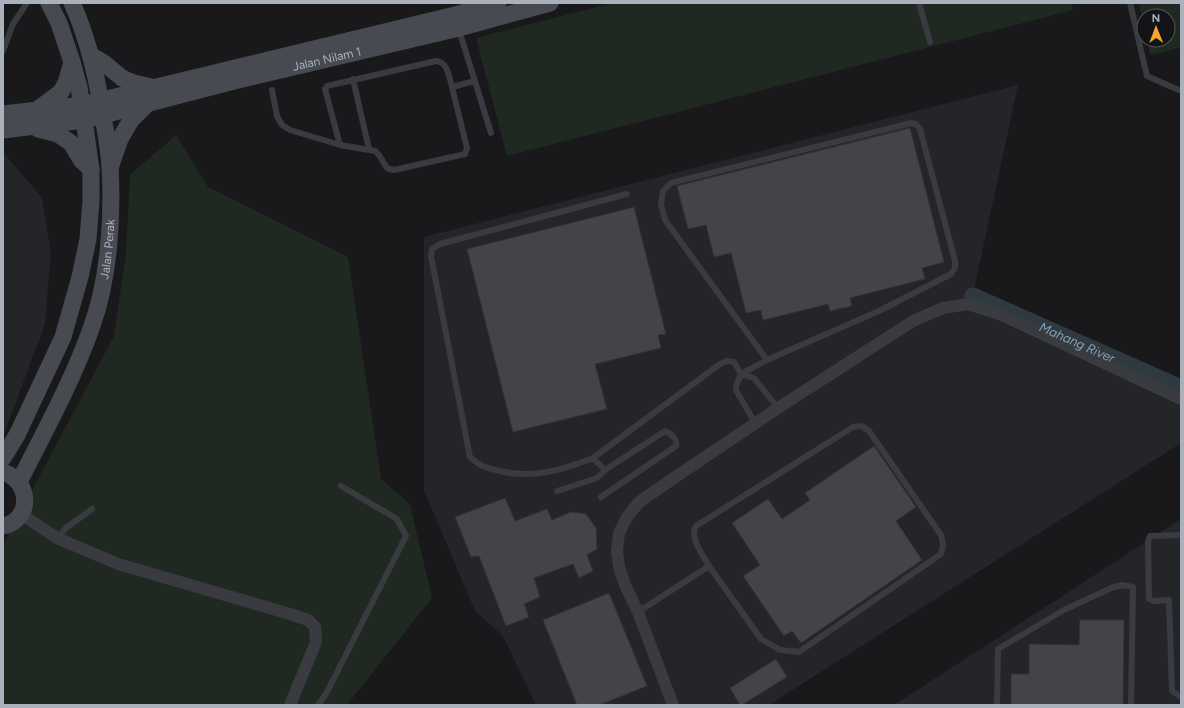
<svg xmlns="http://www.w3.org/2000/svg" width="1184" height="708" viewBox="0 0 1184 708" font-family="Figtree,sans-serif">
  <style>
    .built { fill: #242528 }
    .green { fill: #202921 }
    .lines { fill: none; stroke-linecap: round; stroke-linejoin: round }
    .river { stroke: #2e3940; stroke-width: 17 }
    .building { fill: #434448; stroke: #323337 }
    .lane { stroke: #393b40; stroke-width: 6 }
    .street { stroke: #393b40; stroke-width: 12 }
    .secondary { stroke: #474a50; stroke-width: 17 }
    .labels { text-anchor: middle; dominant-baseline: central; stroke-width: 3; stroke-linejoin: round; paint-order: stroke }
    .street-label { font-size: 12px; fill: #aab1bb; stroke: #131416 }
    .water-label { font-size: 13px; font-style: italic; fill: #80a2b7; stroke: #131416 }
  </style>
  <rect width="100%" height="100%" fill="#19191b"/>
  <path class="built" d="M 1018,85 L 972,299 L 1181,390 L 1181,443 L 772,703 L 772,705 L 536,705 L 503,636 L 475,611 L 424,490 L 424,237 Z
    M 3,152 L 42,198 L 51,253 L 45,324 L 3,437 Z
    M 1181,519 L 1181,705 L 894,705 Z"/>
  <path class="green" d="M 613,3 L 1072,3 L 1073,10 L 507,156 L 476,38 Z
    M 1139,3 L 1181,3 L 1181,48 L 1150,55 L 1147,40 L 1168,40 L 1168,16 L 1144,16 L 1144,26 Z
    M 176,135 L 208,187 L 348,257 L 381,479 L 410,504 L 432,598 L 347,705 L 3,705 L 3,545 L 114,336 L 126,254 L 130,175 Z"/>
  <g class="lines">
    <path class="river" id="s1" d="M 973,296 L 1181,388"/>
  </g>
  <path class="building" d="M 910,128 L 944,262 L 922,268 L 925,279 L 850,298 L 852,306 L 830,311 L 828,304 L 763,320 L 761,310 L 746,313 L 731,253 L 714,257 L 706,225 L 688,229 L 677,186 Z
    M 634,207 L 666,334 L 658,335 L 661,348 L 595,364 L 607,409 L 513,432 L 467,249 Z
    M 874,446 L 916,507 L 896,521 L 922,560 L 801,643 L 792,631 L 784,636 L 743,576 L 760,565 L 732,523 L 768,499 L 782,519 L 810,500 L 805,493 Z
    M 505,498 L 515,521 L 547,509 L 552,520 L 571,512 L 586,514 L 596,528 L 597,549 L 587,555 L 593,571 L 579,578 L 573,564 L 534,578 L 540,597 L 524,604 L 529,617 L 506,626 L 479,556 L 471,557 L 455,517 Z
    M 609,593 L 647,686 L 599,705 L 577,705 L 543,620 Z
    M 1080,620 L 1124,620 L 1123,705 L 1011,705 L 1011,674 L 1029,674 L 1029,644 L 1079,645 Z
    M 776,659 L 787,677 L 742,705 L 740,705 L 730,688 Z"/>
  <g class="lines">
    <path class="lane" d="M 919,3 L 930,42
      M 1130,3 L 1147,76 L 1181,91
      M 459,30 L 491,133
      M 3,51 L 13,24 L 27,3
      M 353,79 L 369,149
      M 272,90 L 277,116 L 282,125 L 290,130 L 340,145 L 375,151 L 379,155 L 387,168 L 394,170 L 465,154 L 467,148 L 452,87
      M 340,145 L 325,89 L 327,86 L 436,61 C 448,62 449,77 452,87 L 475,81
      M 627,194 L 440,244 L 432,249 L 431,256 L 470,457 C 481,467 486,468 500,471 C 533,479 562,470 593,458 L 720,364 L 727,361 L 734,362 L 741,374
      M 741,374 L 754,378 L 778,408
      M 755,423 L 736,390 L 736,386 L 741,374 L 767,360 L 879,311 L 951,274 L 955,268 L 955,261 L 920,129 L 916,124 L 911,123 L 671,183 L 663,191 L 661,204 L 665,220 L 767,360
      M 593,458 L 605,470 L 665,431 C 671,433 678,440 676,446 L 601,497
      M 557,491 L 597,478 L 605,470
      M 1181,535 L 1150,536 L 1148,541 L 1149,599 L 1154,601 L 1169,600 L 1172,691 L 1181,697
      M 57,538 L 66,528 L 92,509
      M 638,612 L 709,566 L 761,639 L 780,650 L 799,652 L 941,554 L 943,545 L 941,535 L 869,431 L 862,426 L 853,427 L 696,526 C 689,538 703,555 709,566
      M 318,705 L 326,694 L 406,536 L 397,519 L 341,486
      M 997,705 L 998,649 L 1064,610 L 1111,588 L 1122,585 L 1133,587 L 1131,705"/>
    <path class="street" d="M 21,514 L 57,538 L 118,564 L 290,614 L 308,620 L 315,627 L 316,642 L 290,705
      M 673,705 L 638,612 L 625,585 L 619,567 L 617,551 L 619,533 L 627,517 L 639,502 L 674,478 L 778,408 L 913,321 L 943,308 L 968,304 L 1002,315 L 1181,399"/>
    <g class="secondary">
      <path d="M 92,56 L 104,63 L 122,78 L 134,83 L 151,87"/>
      <path d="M 38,109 L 61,92 L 66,83 L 72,62"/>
      <path d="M 3,114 L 82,105 L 455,15 L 498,3"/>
      <path d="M 38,129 L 58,134 L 71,143 L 82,161 L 91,169"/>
      <path id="s2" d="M 3,130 L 84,120 L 234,81 L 459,28 L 550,3"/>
      <path d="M 111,165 L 120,139 L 131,120 L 148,103"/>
      <path d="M 3,458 L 17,435 L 63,337 L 80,277 L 88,239 L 91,201 L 91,169 L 84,120 L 79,87 L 72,62 L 59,23 L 49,3"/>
      <path d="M 3,472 C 32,482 32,520 3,526"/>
      <path id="s3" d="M 19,482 C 45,431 73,380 92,326 C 109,278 113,218 110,167 C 109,146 104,125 101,104 C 95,69 87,36 72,3"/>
    </g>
  </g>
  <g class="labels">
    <g class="street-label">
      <text stroke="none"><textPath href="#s2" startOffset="332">Jalan Nilam 1</textPath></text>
      <text stroke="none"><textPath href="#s3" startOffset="251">Jalan Perak</textPath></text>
    </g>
    <g class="water-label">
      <text stroke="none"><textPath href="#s1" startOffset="114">Mahang River</textPath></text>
    </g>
  </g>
  <rect width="1184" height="708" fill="none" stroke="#aab1bb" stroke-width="8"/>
  <g transform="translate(1156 28) rotate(359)"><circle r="19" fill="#131416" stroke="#4f5358"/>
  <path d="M0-3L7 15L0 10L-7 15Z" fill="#fba531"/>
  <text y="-6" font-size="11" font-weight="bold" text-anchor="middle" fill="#aab1bb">N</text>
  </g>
</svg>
